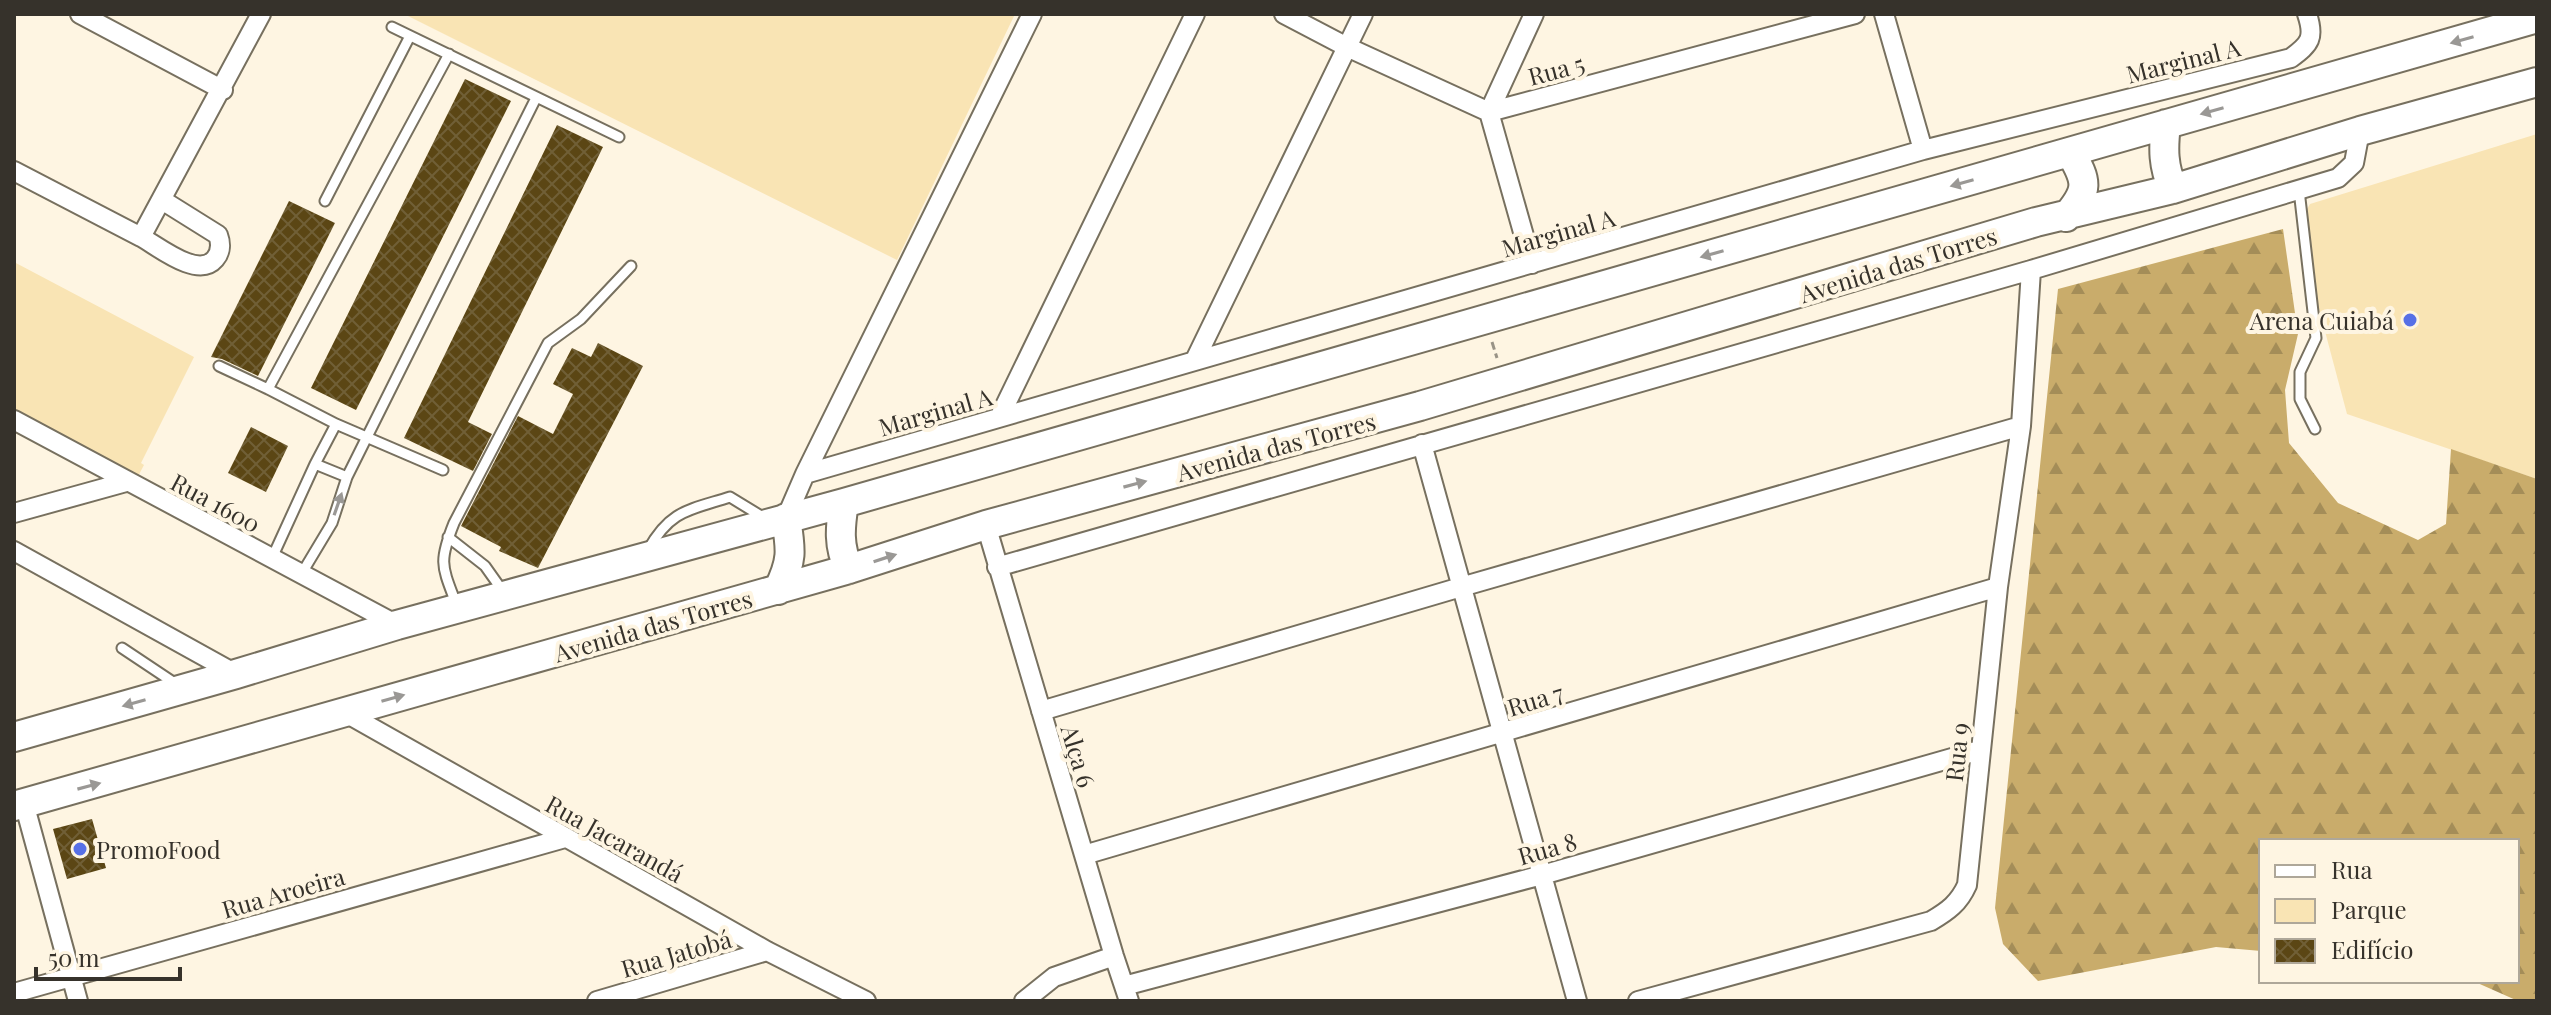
<svg xmlns="http://www.w3.org/2000/svg" width="2551" height="1015" viewBox="0 0 2551 1015" font-family="'Playfair Display',serif">
  <style>
    .green { fill: #f9e4b4 }
    .forest { fill: url(#forest-firs) }
    .building { fill: url(#building-cross-hatch) }
    .lines { fill: none; stroke-linecap: round; stroke-linejoin: round }
    .service-casing { stroke: #77705f; stroke-width: 13 }
    .minor-casing { stroke: #77705f; stroke-width: 22 }
    .primary-casing { stroke: #77705f; stroke-width: 32 }
    .path { stroke: #999386; stroke-width: 3; stroke-dasharray: 8 4; stroke-linecap: butt }
    .service { stroke: #fff; stroke-width: 9 }
    .minor { stroke: #fff; stroke-width: 18 }
    .primary { stroke: #fff; stroke-width: 28 }
    .oneway { fill: #9a9895 }
    .poi-dot { fill: #5770e6; stroke: #fef5e2; stroke-width: 3 }
    .labels { text-anchor: middle; dominant-baseline: central; stroke-width: 8; stroke-linejoin: round; paint-order: stroke }
    .street-label { font-size: 24px; fill: #36322b; stroke: #fef5e2 }
    .poi-label { font-size: 24px; fill: #36322b; stroke: #fef5e2; text-anchor: end }
  </style>
  <defs>
    <pattern id="forest-firs" width="22" height="20" patternUnits="userSpaceOnUse" patternTransform="scale(2)"><rect width="22" height="20" fill="#c9ac6b"/><path d="M5 1l3.5 6h-7zM16 11l3.5 6h-7z" fill="#a48d58"/></pattern>
    <pattern id="building-cross-hatch" width="8" height="8" patternUnits="userSpaceOnUse" patternTransform="scale(2)"><rect width="8" height="8" fill="#5b4614"/><path d="M0 0l8 8M0 8l8-8" fill="none" stroke="#705f36"/></pattern>
  </defs>
  <rect width="100%" height="100%" fill="#fef5e2"/>
  <path class="green" d="M 404,14 L 1015,14 L 897,260 Z
    M 2537,134 L 2537,479 L 2347,414 L 2297,226 L 2310,204 Z
    M 14,262 L 194,357 L 141,463 L 144,465 L 135,482 L 14,416 Z"/>
  <path class="forest" d="M 2283,229 L 2298,334 L 2285,390 L 2289,443 L 2338,503 L 2418,540 L 2446,524 L 2451,449 L 2537,479 L 2537,1001 L 2518,1001 L 2473,981 L 2517,981 L 2517,841 L 2261,841 L 2261,951 L 2216,947 L 2038,981 L 2003,944 L 1995,908 L 2058,289 Z"/>
  <path class="building" d="M 465,79 L 511,101 L 356,410 L 311,388 Z
    M 557,125 L 603,147 L 468,422 L 492,434 L 473,471 L 404,438 Z
    M 289,201 L 335,223 L 258,376 L 222,359 L 211,357 Z
    M 598,343 L 643,366 L 538,568 L 499,551 L 501,547 L 461,526 L 518,416 L 553,434 L 573,394 L 553,384 L 572,348 L 591,357 Z
    M 251,427 L 288,446 L 266,492 L 228,473 Z
    M 92,819 L 106,868 L 67,879 L 53,829 Z"/>
  <g class="lines">
    <defs>
      <path id="service" d="M 392,27 L 619,137
        M 2299,190 L 2316,338 L 2300,372 L 2300,399 L 2315,429
        M 325,201 L 410,36
        M 219,366 L 268,389 L 449,54
        M 268,389 L 336,424 L 443,470
        M 315,464 L 336,424
        M 347,477 L 536,98
        M 448,537 L 485,566 L 502,590
        M 648,550 C 670,510 689,510 730,497 L 766,519
        M 272,558 L 315,464 L 347,477 L 332,523 L 302,573
        M 457,606 C 442,566 438,563 454,523 L 548,343 L 581,319 L 631,266
        M 122,648 L 176,684"/>
      <path id="minor" d="M 80,14 L 223,90
        M 1284,14 L 1347,47 L 1489,112 L 1855,14
        M 1884,14 L 1923,150
        M 14,171 L 141,237 L 261,14
        M 141,237 C 159,247 198,279 215,259 C 221,252 221,243 218,235 L 162,200
        M 1532,264 L 1489,112 L 1534,14
        M 1195,360 L 1363,14
        M 1000,416 L 1195,14
        M 14,420 L 397,625
        M 1422,444 L 1577,1001
        M 805,474 L 1923,150 L 2291,58 C 2310,44 2315,38 2307,14
        M 14,513 L 126,482
        M 786,518 L 805,474 L 1032,14
        M 986,525 L 1114,956 L 1129,1001
        M 14,551 L 236,674
        M 997,567 L 2031,270 L 2338,178 L 2354,163 L 2360,131
        M 1041,711 L 1461,587 L 2021,426
        M 344,712 L 767,951 L 866,1001
        M 24,803 L 78,1001
        M 1084,855 L 1998,587
        M 1124,986 L 1542,875 L 1980,750
        M 14,993 L 565,838
        M 597,1001 L 767,951
        M 1024,1001 L 1054,977 L 1114,956
        M 1638,1001 L 1931,921 C 1948,911 1959,903 1967,885 L 1998,587 L 2021,426 L 2031,270"/>
      <path id="primary" d="M 2166,124 C 2163,149 2163,166 2173,189
        M 2066,217 C 2089,190 2088,182 2070,152
        M 844,503 C 840,527 838,546 849,569
        M 778,590 C 793,560 791,550 786,518
        M 14,737 L 236,674 L 397,625 L 844,503 L 2537,18
        M 14,806 L 849,569 L 986,525 L 1420,406 L 2036,222 L 2173,189 L 2360,131 L 2537,82"/>
    </defs>
    <use href="#service" class="service-casing"/>
    <use href="#minor" class="minor-casing"/>
    <use href="#primary" class="primary-casing"/>
    <path class="path" d="M 1492,342 L 1497,358"/>
    <use href="#service" class="service"/>
    <use href="#minor" class="minor"/>
    <use href="#primary" class="primary"/>
  </g>
  <defs><path id="oneway-solid" d="M-6-.8H1V-3.2L6.5 0L1 3.2V.8H-6Z" transform="scale(2)"/></defs>
  <g class="oneway">
    <use href="#oneway-solid" transform="translate(2462 40) rotate(164)"/>
    <use href="#oneway-solid" transform="translate(2212 111) rotate(164)"/>
    <use href="#oneway-solid" transform="translate(1962 183) rotate(164)"/>
    <use href="#oneway-solid" transform="translate(1712 254) rotate(164)"/>
    <use href="#oneway-solid" transform="translate(1135 484) rotate(-15)"/>
    <use href="#oneway-solid" transform="translate(338 504) rotate(-71)"/>
    <use href="#oneway-solid" transform="translate(885 558) rotate(-18)"/>
    <use href="#oneway-solid" transform="translate(393 698) rotate(-16)"/>
    <use href="#oneway-solid" transform="translate(134 703) rotate(164)"/>
    <use href="#oneway-solid" transform="translate(89 786) rotate(-15)"/>
  </g>
  <g class="poi-dot">
    <circle cx="2410" cy="320" r="8"/>
    <circle cx="80" cy="849" r="8"/>
  </g>
  <g class="labels">
    <g class="street-label">
      <text transform="translate(2183 60) rotate(-14)">Marginal A</text>
      <text transform="translate(1556 69) rotate(-15)">Rua 5</text>
      <text transform="translate(1558 232) rotate(-16)">Marginal A</text>
      <text transform="translate(1898 264) rotate(-17)">Avenida das Torres</text>
      <text transform="translate(935 411) rotate(-16)">Marginal A</text>
      <text transform="translate(1276 446) rotate(-15)">Avenida das Torres</text>
      <text transform="translate(216 502) rotate(28)">Rua 1600</text>
      <text transform="translate(653 625) rotate(-16)">Avenida das Torres</text>
      <text transform="translate(1535 699) rotate(-17)">Rua 7</text>
      <text transform="translate(1956 752) rotate(-84)">Rua 9</text>
      <text transform="translate(1079 756) rotate(73)">Alça 6</text>
      <text transform="translate(615 838) rotate(29)">Rua Jacarandá</text>
      <text transform="translate(1547 848) rotate(-16)">Rua 8</text>
      <text transform="translate(283 892) rotate(-16)">Rua Aroeira</text>
      <text transform="translate(676 953) rotate(-16)">Rua Jatobá</text>
    </g>
    <g class="poi-label">
      <text x="2394" y="320">Arena Cuiabá</text>
      <text x="96" y="849" text-anchor="start">PromoFood</text>
    </g>
  </g>
  <rect width="2551" height="1015" fill="none" stroke="#36322b" stroke-width="32"/>
  <rect x="2259" y="839" width="260" height="144" fill="#fef5e2" stroke="#aea799" stroke-width="2"/>
  <rect x="2275" y="865" width="40" height="12" fill="#ffffff" stroke="#aea799" stroke-width="2"/>
  <text x="2331" y="879" font-size="24" fill="#36322b">Rua</text>
  <rect x="2275" y="899" width="40" height="24" fill="#f9e4b4" stroke="#aea799" stroke-width="2"/>
  <text x="2331" y="919" font-size="24" fill="#36322b">Parque</text>
  <rect x="2275" y="939" width="40" height="24" fill="url(#building-cross-hatch)" stroke="#aea799" stroke-width="2"/>
  <text x="2331" y="959" font-size="24" fill="#36322b">Edifício</text>
  <path d="M36 967v12h144v-12" fill="none" stroke="#36322b" stroke-width="4"/>
  <text x="48" y="967" font-size="24" fill="#36322b" stroke="#fef5e2" stroke-width="6" paint-order="stroke">50 m</text>
</svg>
